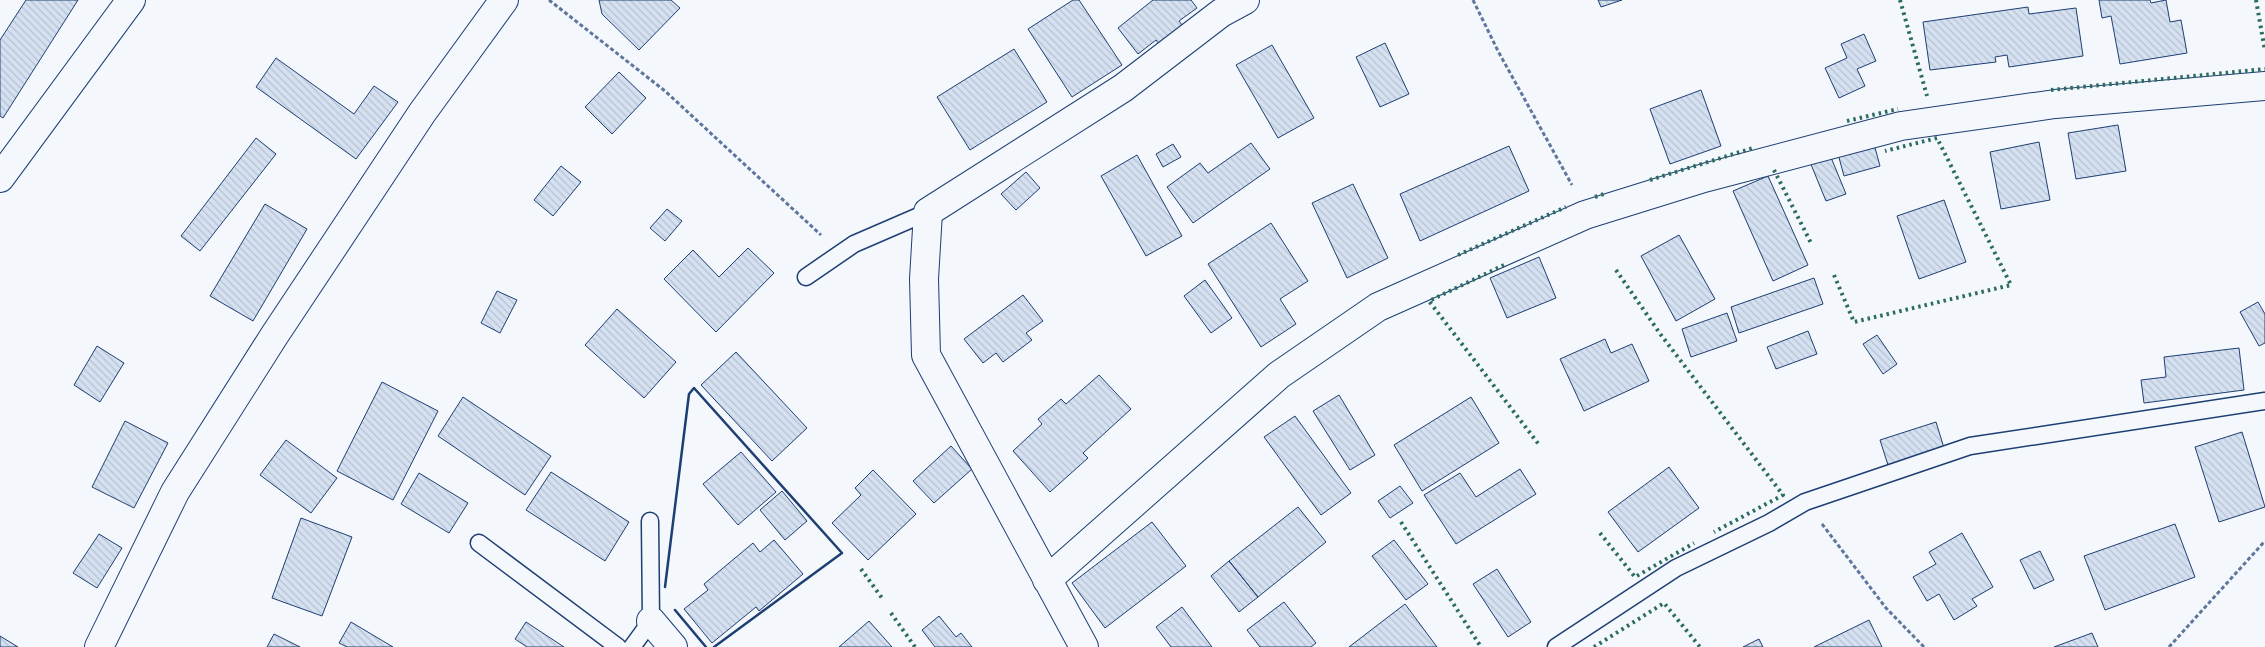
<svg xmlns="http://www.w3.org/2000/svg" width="2265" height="647" viewBox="0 0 2265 647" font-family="'PT Serif',serif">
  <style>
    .building { fill: url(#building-back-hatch); stroke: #1d3f73 }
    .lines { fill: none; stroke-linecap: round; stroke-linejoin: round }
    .lane-casing { stroke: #1d3f73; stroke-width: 19 }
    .street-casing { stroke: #1d3f73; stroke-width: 30 }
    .path { stroke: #5e769c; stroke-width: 3; stroke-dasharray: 4 2.5; stroke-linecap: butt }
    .lane { stroke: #f4f7fb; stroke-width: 16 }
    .street { stroke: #f4f7fb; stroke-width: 28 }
    .hedge { stroke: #2c6c60; stroke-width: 4; stroke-dasharray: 2.5 4; stroke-linecap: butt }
    .wall { stroke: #1d3f73; stroke-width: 2.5 }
  </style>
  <defs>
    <pattern id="building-back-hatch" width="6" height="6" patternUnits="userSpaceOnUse" patternTransform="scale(1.25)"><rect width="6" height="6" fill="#d5e0f0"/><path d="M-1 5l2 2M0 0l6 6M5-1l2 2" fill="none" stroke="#b6c1d1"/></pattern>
  </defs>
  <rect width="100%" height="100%" fill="#f4f7fb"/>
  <path class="building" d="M 26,0 L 78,0 L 3,118 L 0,116 L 0,40 Z
    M 599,0 L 671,0 L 680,8 L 639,50 L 602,14 Z
    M 1073,0 L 1079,0 L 1122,65 L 1072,97 L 1028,29 Z
    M 1153,0 L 1191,0 L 1197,8 L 1179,21 L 1183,26 L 1160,45 L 1156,40 L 1138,54 L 1118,28 Z
    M 1598,0 L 1622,0 L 1601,7 Z
    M 2099,0 L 2150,0 L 2151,3 L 2166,0 L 2170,22 L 2181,20 L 2187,53 L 2120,64 L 2111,16 L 2102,18 Z
    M 2028,7 L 2029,14 L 2076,8 L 2083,56 L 2009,67 L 2007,55 L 1995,57 L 1996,62 L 1930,70 L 1923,22 Z
    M 1864,34 L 1876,61 L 1857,69 L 1865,86 L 1839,98 L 1825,68 L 1847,58 L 1841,44 Z
    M 1385,43 L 1409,94 L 1380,107 L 1356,57 Z
    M 1272,45 L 1314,118 L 1278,138 L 1236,65 Z
    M 1014,49 L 1047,102 L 970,150 L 937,97 Z
    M 276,58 L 354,114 L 374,86 L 398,102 L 356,159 L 256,87 Z
    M 619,72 L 646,98 L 612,134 L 585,107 Z
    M 1701,90 L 1721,146 L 1670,164 L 1650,109 Z
    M 2118,125 L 2126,171 L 2076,179 L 2068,133 Z
    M 256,138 L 276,154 L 200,251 L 181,236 Z
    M 2039,142 L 2050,200 L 2001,209 L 1990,152 Z
    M 1251,143 L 1270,169 L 1193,223 L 1167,187 L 1200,163 L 1208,173 Z
    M 1173,144 L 1181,157 L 1163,167 L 1156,154 Z
    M 1874,144 L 1880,166 L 1844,176 L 1838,154 Z
    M 1509,146 L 1529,191 L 1420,241 L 1400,194 Z
    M 1137,155 L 1182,236 L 1146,256 L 1101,176 Z
    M 1830,155 L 1846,194 L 1826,201 L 1810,162 Z
    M 561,166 L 581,182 L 553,216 L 534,200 Z
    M 1026,172 L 1040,188 L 1016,210 L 1001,194 Z
    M 1768,176 L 1808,265 L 1773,281 L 1733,191 Z
    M 1353,184 L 1388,258 L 1347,278 L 1312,203 Z
    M 1944,200 L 1966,262 L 1919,279 L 1897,216 Z
    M 265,204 L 307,229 L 253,321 L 210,296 Z
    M 667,209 L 682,221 L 665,241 L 650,228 Z
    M 1271,223 L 1308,281 L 1280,299 L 1296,324 L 1261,347 L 1208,264 Z
    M 1679,235 L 1715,299 L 1676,321 L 1641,256 Z
    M 748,248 L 774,273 L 716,332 L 664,279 L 693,250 L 719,277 Z
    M 1539,257 L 1556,298 L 1507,318 L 1490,278 Z
    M 1814,278 L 1823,304 L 1739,333 L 1731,307 Z
    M 1205,280 L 1232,318 L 1211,333 L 1184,296 Z
    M 497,291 L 517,300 L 500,333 L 481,323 Z
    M 1023,295 L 1043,321 L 1026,333 L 1032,340 L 1003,362 L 996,353 L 983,363 L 964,339 Z
    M 2258,302 L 2265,314 L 2265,343 L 2259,346 L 2240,312 Z
    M 617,309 L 676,362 L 644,398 L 585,345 Z
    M 1727,313 L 1737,341 L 1691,357 L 1682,329 Z
    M 1808,331 L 1817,354 L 1776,369 L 1767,347 Z
    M 1877,335 L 1897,364 L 1883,374 L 1863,344 Z
    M 1605,339 L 1611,353 L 1632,344 L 1649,381 L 1584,411 L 1560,359 Z
    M 97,346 L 124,363 L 100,402 L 74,385 Z
    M 2239,348 L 2244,390 L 2144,403 L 2141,380 L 2166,377 L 2164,357 Z
    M 736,352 L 807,428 L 772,461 L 701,385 Z
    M 1099,375 L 1131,409 L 1083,453 L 1088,458 L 1050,492 L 1013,451 L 1042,424 L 1038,419 L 1061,399 L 1066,404 Z
    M 382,382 L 438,411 L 393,500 L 337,471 Z
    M 1339,395 L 1375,455 L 1350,470 L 1313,411 Z
    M 463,397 L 551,456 L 525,495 L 438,436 Z
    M 1471,397 L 1499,443 L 1422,491 L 1394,445 Z
    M 1295,416 L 1351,493 L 1321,515 L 1264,437 Z
    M 125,421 L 168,443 L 134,508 L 92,487 Z
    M 1936,422 L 1944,448 L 1888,465 L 1880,440 Z
    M 2242,432 L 2265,507 L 2219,522 L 2195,447 Z
    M 286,440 L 337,478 L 311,513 L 260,475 Z
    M 951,446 L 972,469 L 934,503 L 913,481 Z
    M 741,452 L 776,492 L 738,525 L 703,484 Z
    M 1669,467 L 1699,508 L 1638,552 L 1608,512 Z
    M 1520,469 L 1536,494 L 1456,544 L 1424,495 L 1460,473 L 1476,497 Z
    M 873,470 L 916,514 L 868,560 L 832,523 L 861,495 L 855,488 Z
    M 551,472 L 629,522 L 605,561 L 526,510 Z
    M 419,473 L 468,503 L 449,533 L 401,504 Z
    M 1400,486 L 1413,503 L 1390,518 L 1378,501 Z
    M 782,491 L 807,521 L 785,540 L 760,510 Z
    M 1298,507 L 1326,542 L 1258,597 L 1229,561 Z
    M 301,518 L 352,537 L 322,616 L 272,598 Z
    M 1152,522 L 1186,566 L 1105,628 L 1072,583 Z
    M 2175,524 L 2195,577 L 2105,610 L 2084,556 Z
    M 1962,533 L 1993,587 L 1972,599 L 1977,606 L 1954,620 L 1939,594 L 1927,601 L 1913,577 L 1936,564 L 1929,552 Z
    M 99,534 L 122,548 L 97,588 L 73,573 Z
    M 774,540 L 803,574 L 759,611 L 756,607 L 712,643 L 684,609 L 708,590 L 704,584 L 753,543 L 760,552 Z
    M 1394,540 L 1428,584 L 1406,600 L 1372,556 Z
    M 2040,551 L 2054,580 L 2034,589 L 2020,560 Z
    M 1229,561 L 1258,597 L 1239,612 L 1211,576 Z
    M 1497,569 L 1531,622 L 1508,637 L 1473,584 Z
    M 1284,602 L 1316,643 L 1311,647 L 1260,647 L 1247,630 Z
    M 1405,604 L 1437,647 L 1349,647 Z
    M 1182,607 L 1212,647 L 1171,647 L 1156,627 Z
    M 939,616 L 956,637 L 961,633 L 972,647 L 935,647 L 922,630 Z
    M 1869,620 L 1882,647 L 1814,647 Z
    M 869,621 L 892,647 L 839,647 Z
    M 351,622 L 393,647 L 347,647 L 339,643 Z
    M 526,622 L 564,647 L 527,647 L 515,639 Z
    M 2092,633 L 2098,647 L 2054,647 Z
    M 274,634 L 300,647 L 267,647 Z
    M 0,636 L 18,647 L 0,647 Z
    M 1759,639 L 1763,647 L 1743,647 Z"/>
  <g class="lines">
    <defs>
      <path id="lane" d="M 806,277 L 854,244 L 928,212
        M 479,543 L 618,647
        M 632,647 L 651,621 L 650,521
        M 1556,647 L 1676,568 L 1769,523 L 1805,502 L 1970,446 L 2265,401"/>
      <path id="street" d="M 0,178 L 131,0
        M 1047,580 L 1279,375 L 1378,307 L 1585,215 L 1704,178 L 1901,126 L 2055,104 L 2265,86
        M 651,621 L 673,647
        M 99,647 L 175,492 L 274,336 L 422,113 L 504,0
        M 1084,647 L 926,355 L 924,279 L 928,212 L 1123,88 L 1221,13 L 1245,0"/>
    </defs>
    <use href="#lane" class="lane-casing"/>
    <use href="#street" class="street-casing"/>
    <path class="path" d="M 549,0 L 665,91 L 821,235
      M 1473,0 L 1498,51 L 1572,185
      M 1822,524 L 1886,608 L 1924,647
      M 2169,647 L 2265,541"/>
    <use href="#lane" class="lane"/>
    <use href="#street" class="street"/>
    <path class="hedge" d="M 1900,0 L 1927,96
      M 2256,0 L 2265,51
      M 2051,90 L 2265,69
      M 1847,121 L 1898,109
      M 1774,170 L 1811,243
      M 1650,180 L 1753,148
      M 1595,197 L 1607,193
      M 1458,255 L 1566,207
      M 1504,265 L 1429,301 L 1540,446
      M 1616,270 L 1661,335 L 1783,495 L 1714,532
      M 1834,275 L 1854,322 L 2011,285 L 1937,138 L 1885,151
      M 1401,522 L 1481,647
      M 1600,533 L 1635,577 L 1694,543
      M 861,569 L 882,598
      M 891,613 L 915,647
      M 1594,647 L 1664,603 L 1700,647"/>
    <path class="wall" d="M 665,587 L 689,394 L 694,388 L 842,553 L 714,647
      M 675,610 L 706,647"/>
  </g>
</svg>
